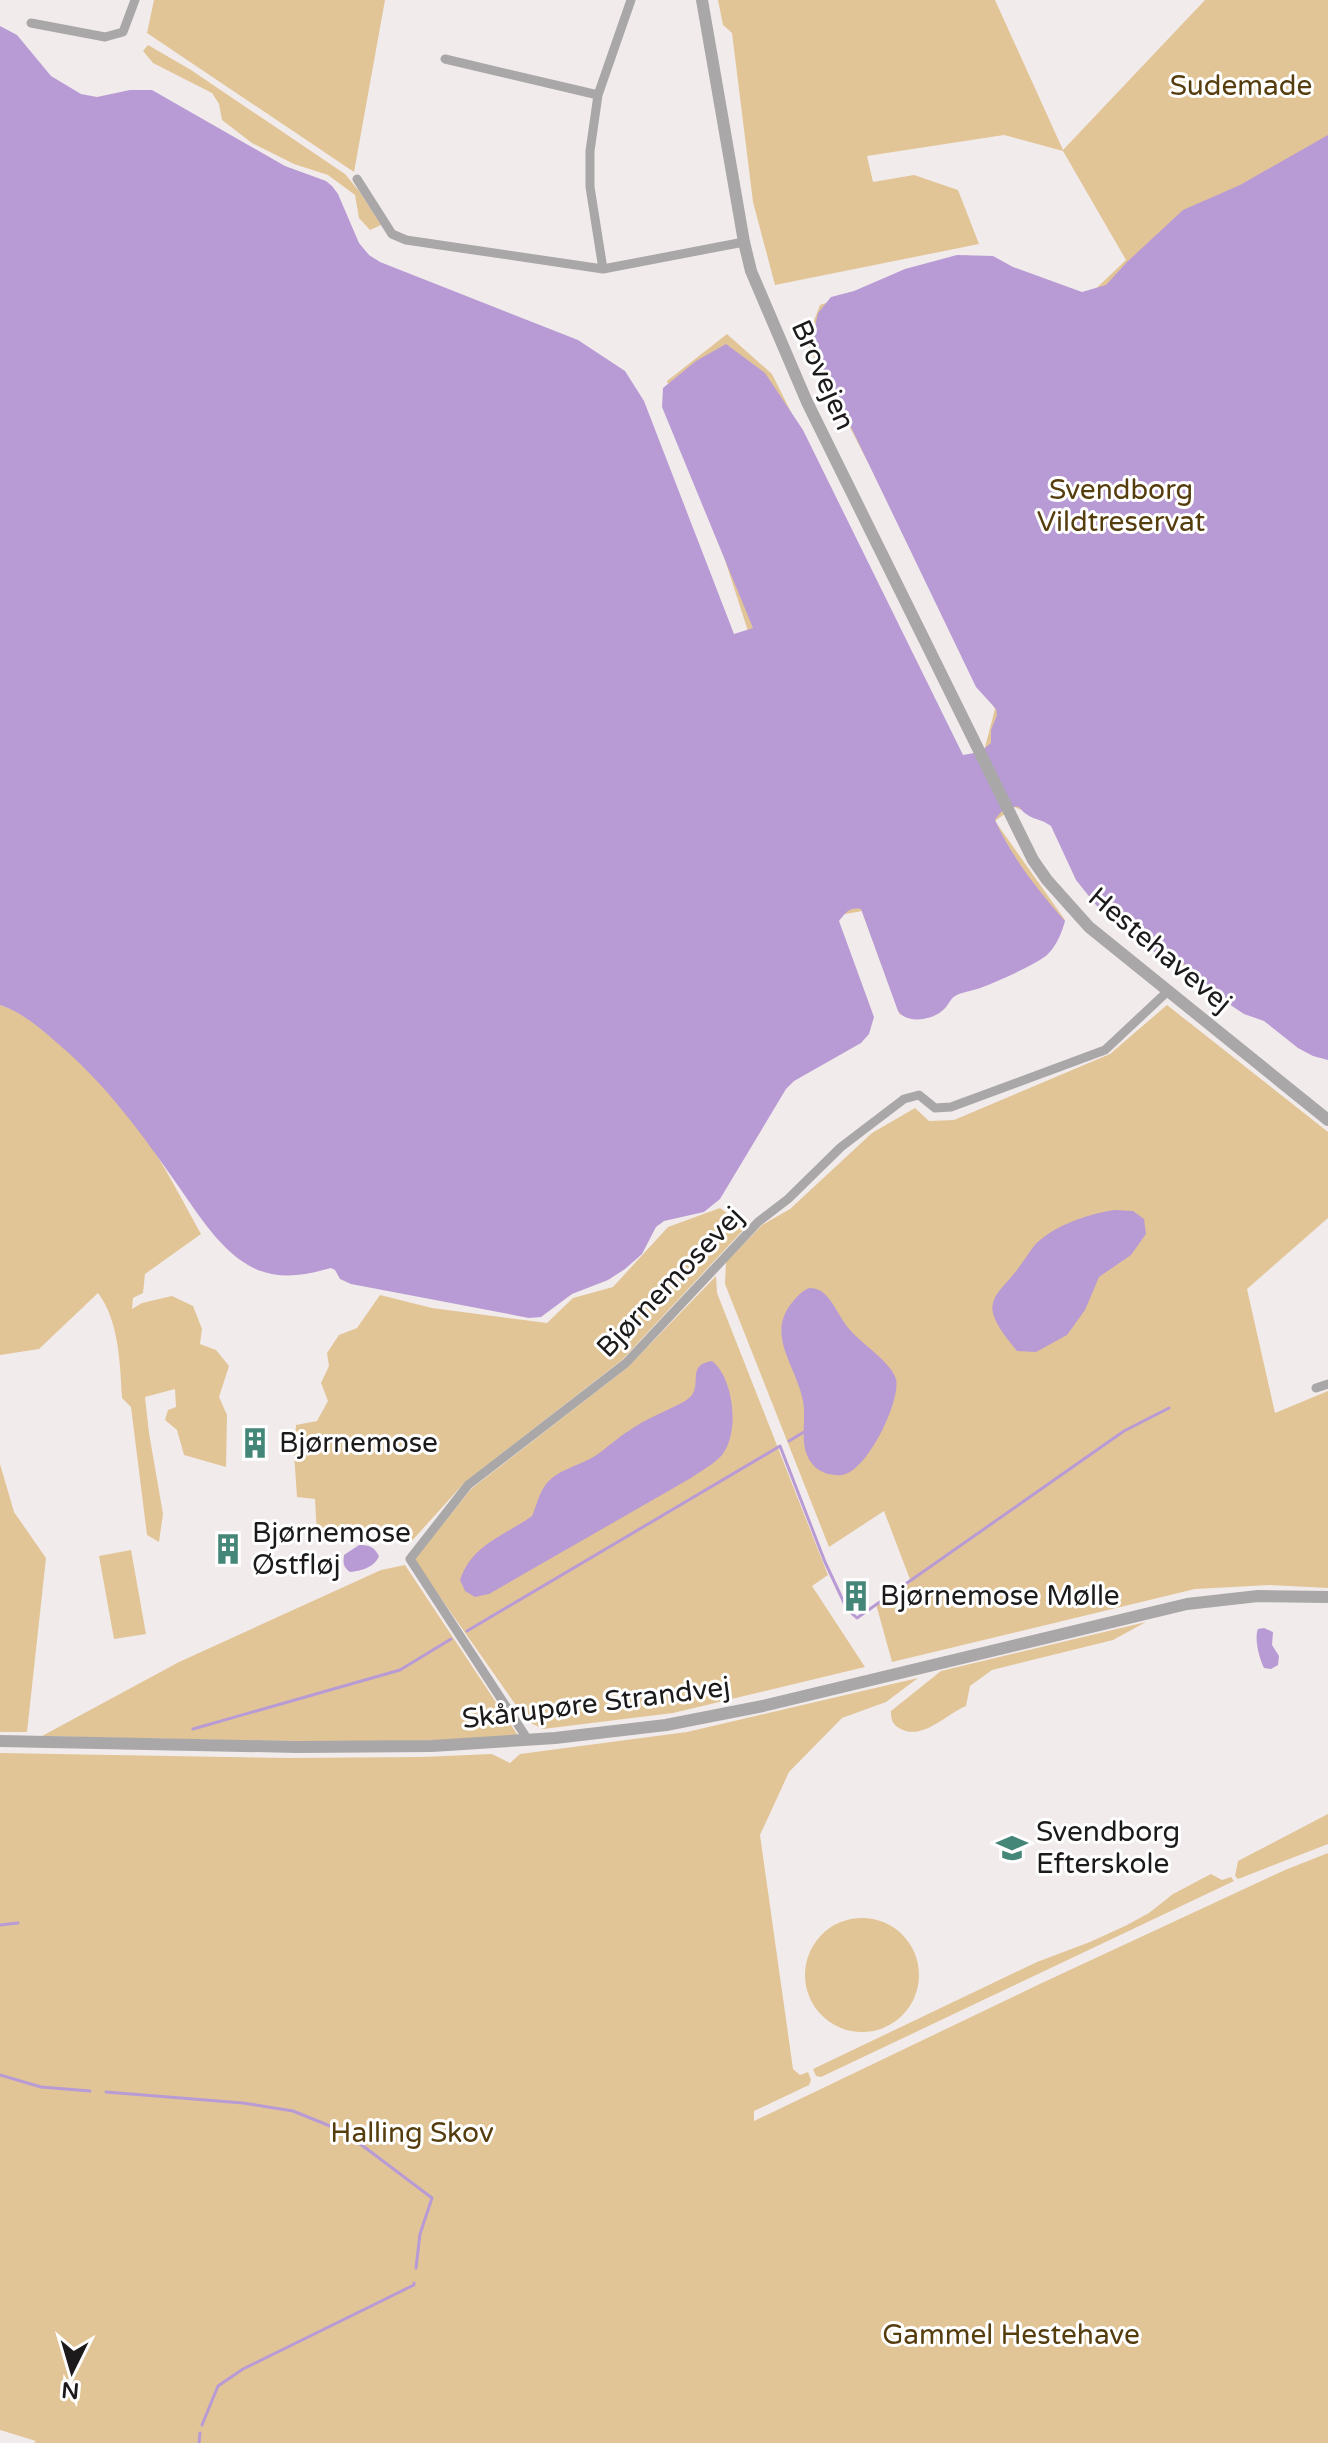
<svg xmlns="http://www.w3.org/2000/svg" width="1328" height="2443" viewBox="0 0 1328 2443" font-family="'Varela Round',sans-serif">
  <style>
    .green { fill: #e2c596 }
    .water { fill: #b89bd4 }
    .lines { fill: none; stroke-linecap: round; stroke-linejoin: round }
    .stream { stroke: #b89bd4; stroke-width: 3 }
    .minor { stroke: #a9a7a8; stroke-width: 9 }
    .tertiary { stroke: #a9a7a8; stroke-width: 12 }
    .labels { text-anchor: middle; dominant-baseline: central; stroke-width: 6; stroke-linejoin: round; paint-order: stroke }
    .park-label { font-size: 28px; fill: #563d0e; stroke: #fff }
    .street-label { font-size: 28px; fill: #1c1a1a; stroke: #fff }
    .poi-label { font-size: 28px; fill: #1c1a1a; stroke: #fff; text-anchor: start }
  </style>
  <rect width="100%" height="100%" fill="#f2ebec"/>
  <path class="green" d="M 154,0 L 385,0 L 354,172 L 147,33 Z
    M 718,0 L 995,0 L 1063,150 L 1205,0 L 1328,0 L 1328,1053 L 1143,944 L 1054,822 L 1014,807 L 995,821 L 1065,920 L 1054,945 L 900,1015 L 862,911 L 840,915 L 667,381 L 727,334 L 772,374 L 963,756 L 984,751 L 995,709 L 806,342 L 820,305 L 967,255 L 1084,300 L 1126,260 L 1063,151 L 1004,135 L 867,156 L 873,182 L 914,175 L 958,190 L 979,244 L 775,285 L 753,202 L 732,33 L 723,25 Z
    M 148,45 L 191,70 L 345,174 L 359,191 L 381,225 L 370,230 L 359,218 L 355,195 L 328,175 L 294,164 L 252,143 L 222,120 L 219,104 L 212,93 L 153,63 L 143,51 Z
    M 0,1005 C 22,1012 40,1027 57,1042 C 93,1073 126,1108 152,1148 C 170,1175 185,1206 201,1234 L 145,1274 L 143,1293 L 133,1298 L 132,1309 L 142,1303 L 172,1296 L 193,1306 L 202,1329 L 200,1344 L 216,1350 L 229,1366 L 219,1397 L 227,1415 L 226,1467 L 184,1455 L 177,1430 L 165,1420 L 168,1410 L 176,1407 L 175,1389 L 145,1397 L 149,1433 L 163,1514 L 159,1542 L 147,1535 L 131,1407 L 122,1398 C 120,1363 119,1321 98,1293 L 39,1349 L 0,1355 Z
    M 1167,1005 L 1328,1132 L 1328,1218 L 1247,1289 L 1275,1413 L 1328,1391 L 1328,1588 L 1270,1585 L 1195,1589 L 892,1662 L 876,1604 L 911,1582 L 884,1511 L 829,1547 L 725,1284 L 726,1262 L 762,1225 L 790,1209 L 872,1133 L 915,1108 L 929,1121 L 954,1120 L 1110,1054 Z
    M 720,1208 L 746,1227 L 622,1360 L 465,1482 L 409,1544 L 376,1527 L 317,1535 L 315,1499 L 297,1497 L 294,1454 L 296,1425 L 317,1421 L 328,1401 L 321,1383 L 329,1366 L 327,1353 L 339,1335 L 357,1328 L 380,1295 L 432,1308 L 547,1323 L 573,1298 L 613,1287 L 668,1227 Z
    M 716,1276 L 717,1293 L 828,1575 L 812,1586 L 865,1667 L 673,1713 L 543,1729 L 527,1721 L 414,1560 L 471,1489 L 628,1367 Z
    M 0,1464 L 14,1512 L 46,1558 L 27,1732 L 0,1732 Z
    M 131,1550 L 146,1634 L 114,1639 L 99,1556 Z
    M 405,1565 L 519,1737 C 360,1746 201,1739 42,1736 L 179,1662 L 381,1570 Z
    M 1146,1622 L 1113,1640 L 992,1670 L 970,1686 L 966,1706 C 946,1714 922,1742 899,1728 C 892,1724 891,1719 891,1711 L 941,1671 Z
    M 918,1678 L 886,1702 L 842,1718 L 789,1772 L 760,1835 L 793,2069 L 800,2075 L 808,2072 L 811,2080 L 809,2085 L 754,2111 L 754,2121 L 1044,1982 L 1285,1870 L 1328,1853 L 1328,2443 L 34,2443 L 36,2441 L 0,2430 L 0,1753 L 290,1758 L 421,1757 L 492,1754 L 510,1763 L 520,1754 L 687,1732 Z
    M 1328,1814 L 1328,1844 L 1238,1879 L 1235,1876 L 1238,1861 Z
    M 1211,1874 L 1222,1880 L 1231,1877 L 1234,1881 L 821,2077 L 816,2076 L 813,2069 L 1037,1962 L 1090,1942 L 1125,1926 L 1149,1913 L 1173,1894 Z
    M805 1975a57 57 0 1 1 114 0a57 57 0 1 1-114 0Z"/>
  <path class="water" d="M 0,26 L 17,35 L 51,76 L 81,94 L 97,97 L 130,90 L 152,90 L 285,166 L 326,181 L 332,186 L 338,194 L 359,243 L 369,255 L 380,262 L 578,340 L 625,371 L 644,401 L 734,634 L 753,628 L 662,407 L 663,388 L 696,361 L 726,344 L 765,373 L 803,430 L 963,755 L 980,752 L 991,743 L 991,730 L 997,715 L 996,709 L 976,687 L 811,344 L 818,313 L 831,297 L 854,291 L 905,269 L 957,255 L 993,256 L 1013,267 L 1082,292 L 1106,285 L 1127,262 L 1183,210 L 1240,185 L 1328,135 L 1328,1060 L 1313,1056 L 1298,1048 L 1264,1021 L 1244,1014 L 1229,1004 L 1183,963 L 1160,956 L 1130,935 L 1096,905 L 1076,880 L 1051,826 C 1039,817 1030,821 1019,807 C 1006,806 1002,810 995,820 C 1012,858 1038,890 1065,921 C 1062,932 1057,945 1048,954 C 1038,964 992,984 977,989 C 971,991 964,992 959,994 C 951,997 951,1001 946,1007 C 936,1020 907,1025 898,1011 L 861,909 C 850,907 846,912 839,921 L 874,1017 L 869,1034 L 861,1043 L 794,1081 L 786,1089 L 720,1199 L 704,1212 L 664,1221 L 656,1227 L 642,1254 L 625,1269 L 608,1280 L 572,1294 L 541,1317 L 529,1318 L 351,1284 L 340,1279 L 335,1270 L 331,1268 C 302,1276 276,1281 248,1265 C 219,1248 198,1214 179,1187 C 142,1134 106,1084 56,1042 C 39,1027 21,1012 0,1005 Z
    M 1115,1210 L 1133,1211 L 1144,1219 L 1146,1234 L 1131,1255 L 1099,1277 L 1085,1310 L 1067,1335 L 1036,1352 L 1017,1351 C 1009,1341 996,1326 993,1313 C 989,1298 1004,1286 1012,1276 C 1019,1268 1025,1259 1031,1250 C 1046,1228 1089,1213 1115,1210 Z
    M 809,1288 C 813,1288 818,1289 821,1291 C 834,1300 839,1318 850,1330 C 862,1344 891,1362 896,1379 C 901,1401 867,1472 842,1475 C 832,1476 821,1473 814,1466 C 797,1447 807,1424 803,1401 C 797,1367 766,1336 791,1304 C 797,1296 801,1292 809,1288 Z
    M 712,1361 C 734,1378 740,1433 722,1455 C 714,1464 701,1471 691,1478 L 489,1594 L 475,1597 L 465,1591 L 460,1580 C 472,1544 504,1536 532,1516 C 537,1505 539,1492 547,1483 C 559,1469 579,1466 595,1456 C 607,1448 617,1438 630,1430 C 647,1418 667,1411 685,1401 C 707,1389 683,1365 712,1361 Z
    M 359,1545 C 370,1545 374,1547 379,1556 C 375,1567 361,1571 350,1572 C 343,1567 343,1563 344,1555 Z
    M 1264,1628 L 1273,1632 L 1272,1645 L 1279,1656 L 1278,1665 L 1271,1669 L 1264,1668 C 1259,1658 1254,1638 1258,1629 Z"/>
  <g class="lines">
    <path class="stream" d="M 789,1441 L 804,1432
      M 467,1631 L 780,1446 L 825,1562 L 847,1609 L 857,1618 L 1124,1431 L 1169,1408
      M 193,1729 L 400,1670 L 451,1639
      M 0,1925 L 18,1923
      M 0,2075 L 41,2087 L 90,2091
      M 106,2092 L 243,2103 L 293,2111 L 330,2126 L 363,2146 L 432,2198 L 420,2234 L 416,2268
      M 202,2425 L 218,2386 L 243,2369 L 414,2285 L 414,2283
      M 199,2443 L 200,2433"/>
    <path class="minor" d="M 31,23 L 105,37 L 123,32 L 135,0
      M 445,59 L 598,95
      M 357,179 L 392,234 L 406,240 L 603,269 L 744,242
      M 603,269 L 590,187 L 590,151 L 598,95 L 631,0
      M 1316,1388 L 1328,1384
      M 528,1740 L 410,1559 L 468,1485 L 626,1363 L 758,1222 L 788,1199 L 841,1147 L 904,1099 L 919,1095 L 935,1108 L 951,1107 L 1105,1050 L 1168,991"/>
    <path class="tertiary" d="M 702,0 L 744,242 L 751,271 L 807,402 L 1033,860 L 1047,880 L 1089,927 L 1328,1120
      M 0,1741 L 298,1747 L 432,1746 L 555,1738 L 666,1725 L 763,1706 L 1187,1604 L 1258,1596 L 1328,1597"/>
  </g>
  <defs>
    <symbol id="building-bare" viewBox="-9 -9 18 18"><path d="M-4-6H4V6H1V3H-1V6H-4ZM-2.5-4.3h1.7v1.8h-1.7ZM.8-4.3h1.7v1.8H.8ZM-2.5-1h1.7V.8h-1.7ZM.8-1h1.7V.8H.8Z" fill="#448779" stroke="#fff" stroke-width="2.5" paint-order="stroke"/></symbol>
    <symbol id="school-bare" viewBox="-9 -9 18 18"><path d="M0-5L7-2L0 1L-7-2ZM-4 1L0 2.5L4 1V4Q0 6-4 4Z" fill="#448779" stroke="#fff" stroke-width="2.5" paint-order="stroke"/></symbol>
  </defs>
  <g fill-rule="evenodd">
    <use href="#building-bare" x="233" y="1421" width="44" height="44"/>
    <use href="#building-bare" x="206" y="1527" width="44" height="44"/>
    <use href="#building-bare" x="834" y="1574" width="44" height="44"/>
    <use href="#school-bare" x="990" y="1826" width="44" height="44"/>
  </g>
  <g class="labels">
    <g class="park-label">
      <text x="1241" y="86">Sudemade</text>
      <text x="1121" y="490">Svendborg<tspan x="1121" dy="32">Vildtreservat</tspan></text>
      <text x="412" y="2133">Halling Skov</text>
      <text x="1011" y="2335">Gammel Hestehave</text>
    </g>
    <g class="street-label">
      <text transform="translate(823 375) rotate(66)">Brovejen</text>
      <text transform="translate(1160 950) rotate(40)">Hestehavevej</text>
      <text transform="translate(670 1282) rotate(-46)">Bjørnemosevej</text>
      <text transform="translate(596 1703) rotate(-7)">Skårupøre Strandvej</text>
    </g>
    <g class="poi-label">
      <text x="279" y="1443">Bjørnemose</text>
      <text x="252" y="1533">Bjørnemose<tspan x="252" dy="32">Østfløj</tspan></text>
      <text x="880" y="1596">Bjørnemose Mølle</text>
      <text x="1036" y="1832">Svendborg<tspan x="1036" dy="32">Efterskole</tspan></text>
    </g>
  </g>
  <g transform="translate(72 2371) rotate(185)" stroke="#ffffff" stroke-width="6" paint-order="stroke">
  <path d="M0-6L14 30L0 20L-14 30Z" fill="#1c1a1a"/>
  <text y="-12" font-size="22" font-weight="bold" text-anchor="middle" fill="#1c1a1a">N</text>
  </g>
</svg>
